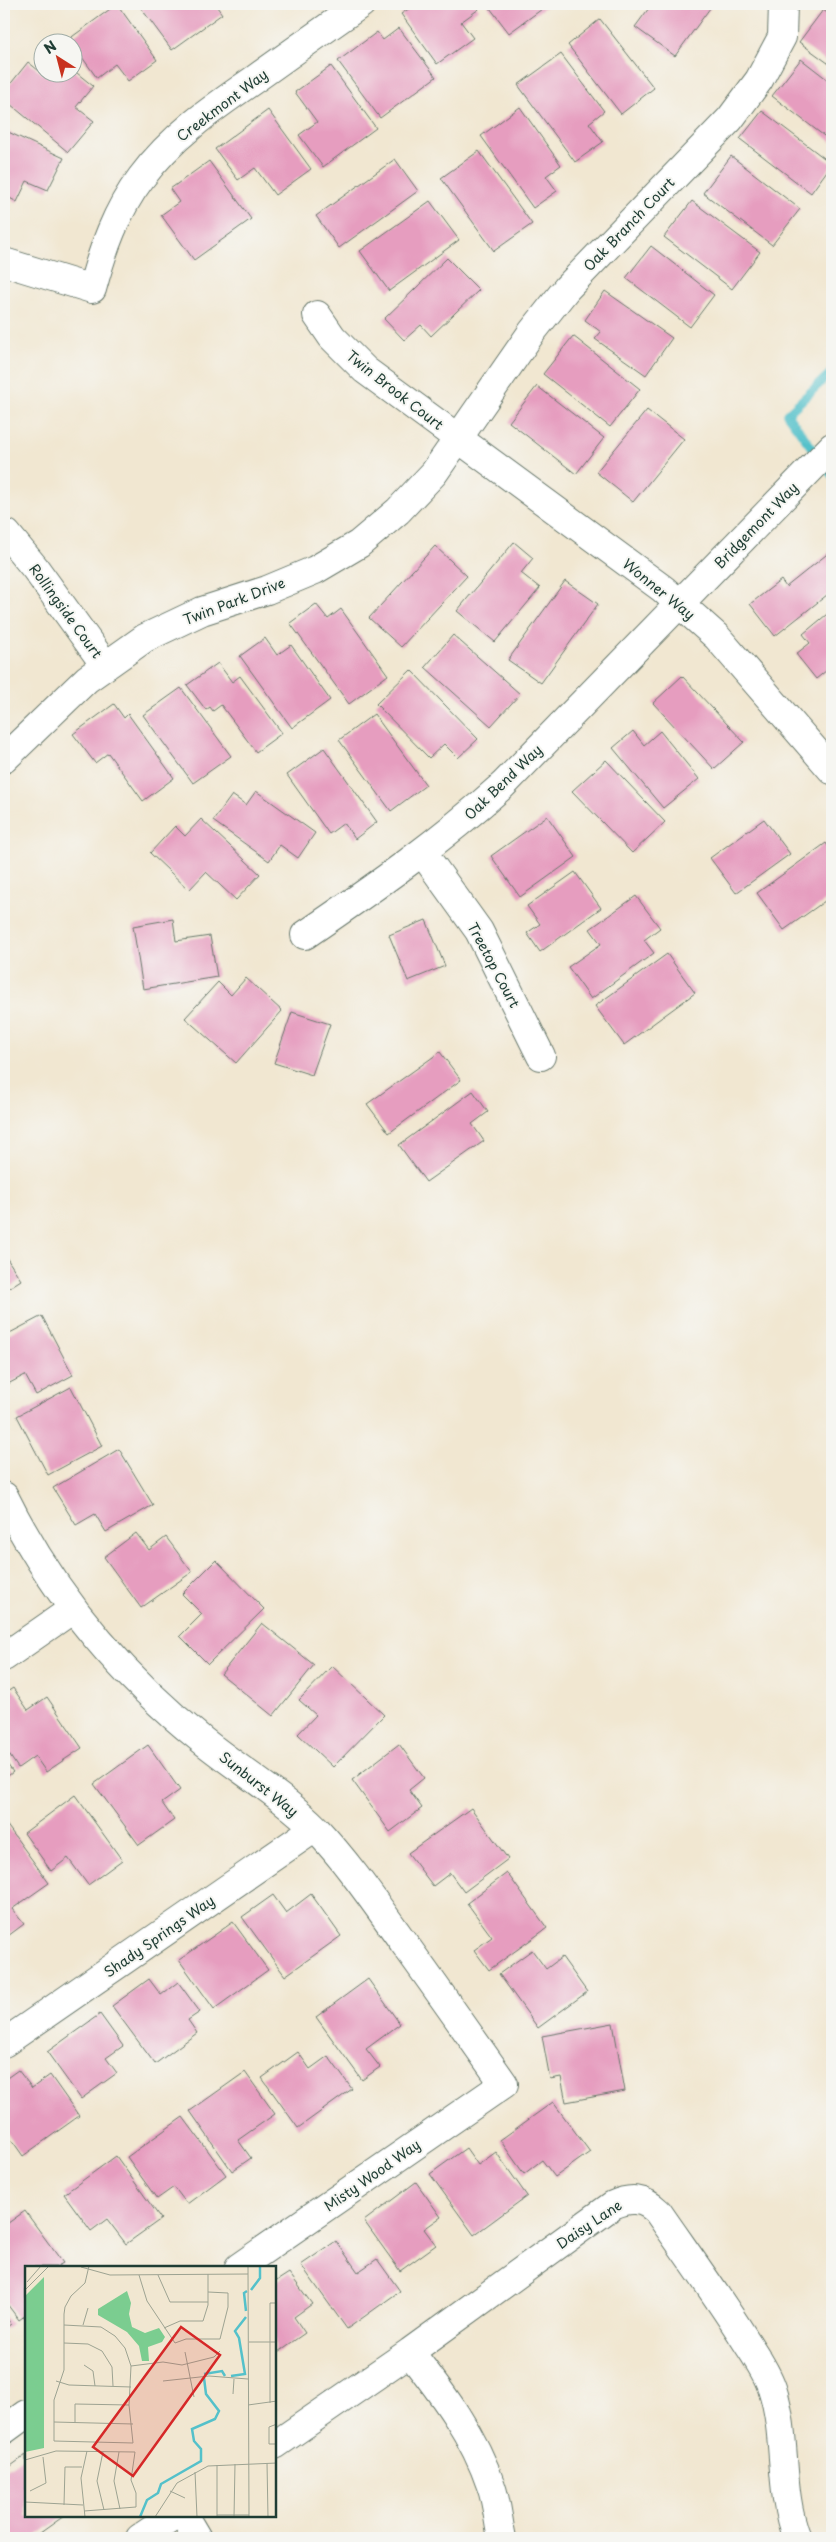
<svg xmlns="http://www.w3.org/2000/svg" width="836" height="2542" viewBox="0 0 836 2542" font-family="'Playpen Sans',sans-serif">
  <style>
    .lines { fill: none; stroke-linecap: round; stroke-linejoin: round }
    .stream { stroke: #54c1ca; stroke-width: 9 }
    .building { fill: #e69dbf }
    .minor-casing { stroke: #68786b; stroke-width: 30 }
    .minor { stroke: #fff; stroke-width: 28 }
    .labels { text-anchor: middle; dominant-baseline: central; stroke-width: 4; stroke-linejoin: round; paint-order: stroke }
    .street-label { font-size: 14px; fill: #1f3d34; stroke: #f6f6f2 }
    .inset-river { fill: none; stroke: #54c1ca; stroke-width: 2.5 }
    .inset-road { fill: none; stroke: #9da392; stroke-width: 1 }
    .view { fill: #d62828; fill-opacity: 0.15; stroke: #d62828; stroke-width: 2.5 }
    .inset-edge { fill: none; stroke: #1f3d34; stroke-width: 2.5 }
  </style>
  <rect width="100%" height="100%" fill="#f6f6f2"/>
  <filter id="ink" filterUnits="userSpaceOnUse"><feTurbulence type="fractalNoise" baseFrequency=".02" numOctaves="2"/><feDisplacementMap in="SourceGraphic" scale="10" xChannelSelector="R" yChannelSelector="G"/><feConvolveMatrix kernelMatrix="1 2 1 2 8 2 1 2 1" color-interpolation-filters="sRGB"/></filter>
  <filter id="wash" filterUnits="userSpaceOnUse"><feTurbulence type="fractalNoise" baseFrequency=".0096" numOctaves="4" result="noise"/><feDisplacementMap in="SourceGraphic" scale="20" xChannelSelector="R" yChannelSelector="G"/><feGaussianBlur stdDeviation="1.12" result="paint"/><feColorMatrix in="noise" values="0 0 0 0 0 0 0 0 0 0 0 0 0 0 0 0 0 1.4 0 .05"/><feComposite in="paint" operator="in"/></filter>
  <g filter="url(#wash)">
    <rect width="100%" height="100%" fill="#f1e7d1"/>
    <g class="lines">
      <path class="stream" d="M 832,372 L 787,414 L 832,475"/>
    </g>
    <g id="blocks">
      <path class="building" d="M 117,4 L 157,60 L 128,81 L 115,64 L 97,78 L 69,39 Z
        M 138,4 L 215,4 L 222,14 L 172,50 Z
        M 416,4 L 475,4 L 479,9 L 461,22 L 473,38 L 437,64 L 401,14 Z
        M 487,4 L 549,4 L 509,33 Z
        M 652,4 L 713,4 L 675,56 L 635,27 Z
        M 823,10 L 832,16 L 832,66 L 799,42 Z
        M 600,19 L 654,88 L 621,114 L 568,45 Z
        M 399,28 L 436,77 L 380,118 L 338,61 L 377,32 L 383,40 Z
        M 561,54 L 604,111 L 589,123 L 603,142 L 575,162 L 518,85 Z
        M 801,59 L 832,83 L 832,142 L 772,96 Z
        M 28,62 L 43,74 L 45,72 L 72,72 L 72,69 L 93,86 L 76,107 L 94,121 L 68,152 L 4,99 L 4,92 Z
        M 331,66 L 376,128 L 323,167 L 299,135 L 317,122 L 295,92 Z
        M 520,107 L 561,165 L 546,176 L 557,191 L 533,208 L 481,136 Z
        M 268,110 L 311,169 L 275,195 L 255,168 L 238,180 L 215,149 Z
        M 762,111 L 832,164 L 811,193 L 740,139 Z
        M 4,130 L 64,158 L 48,190 L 27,181 L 17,202 L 4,195 Z
        M 479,151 L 532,224 L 494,251 L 441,178 Z
        M 731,156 L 800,209 L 772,245 L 703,193 Z
        M 395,159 L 418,191 L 339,248 L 316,216 Z
        M 209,161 L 251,219 L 194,260 L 161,215 L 179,202 L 170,189 Z
        M 430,201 L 459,240 L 389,291 L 360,251 Z
        M 692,201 L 760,252 L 732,289 L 664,237 Z
        M 651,246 L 714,295 L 690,327 L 626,278 Z
        M 447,258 L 479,290 L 431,336 L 421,325 L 404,340 L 384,319 Z
        M 605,291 L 672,338 L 646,375 L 595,339 L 601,332 L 585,320 Z
        M 573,336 L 640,389 L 610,427 L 543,374 Z
        M 537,386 L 604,438 L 576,474 L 509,422 Z
        M 647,410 L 684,439 L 633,502 L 596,472 Z
        M 514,542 L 533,558 L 521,573 L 540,588 L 495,642 L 457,611 Z
        M 435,546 L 467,576 L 401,647 L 369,618 Z
        M 831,551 L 832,591 L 775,636 L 750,604 L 781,580 L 786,587 Z
        M 565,581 L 598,604 L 541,683 L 508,660 Z
        M 316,604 L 328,619 L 341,609 L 388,675 L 349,704 L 290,623 Z
        M 832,610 L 832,666 L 816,679 L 796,654 L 810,643 L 803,634 Z
        M 453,635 L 520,694 L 491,726 L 425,667 Z
        M 265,638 L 277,655 L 291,645 L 330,700 L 292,728 L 240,656 Z
        M 218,663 L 232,682 L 240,676 L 282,733 L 256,752 L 221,705 L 213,711 L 210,707 L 206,710 L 187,685 Z
        M 411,670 L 478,739 L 458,758 L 444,744 L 429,758 L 376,704 Z
        M 682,676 L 744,742 L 714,769 L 653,703 Z
        M 181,688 L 231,756 L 193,783 L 143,715 Z
        M 114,704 L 124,718 L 128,714 L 174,778 L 143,801 L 108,753 L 95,763 L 73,734 Z
        M 374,714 L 426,785 L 391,811 L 339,740 Z
        M 633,731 L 644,745 L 660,731 L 699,779 L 663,808 L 613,748 Z
        M 324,748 L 377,822 L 355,839 L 344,823 L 329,834 L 287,775 Z
        M 606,760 L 665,822 L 632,853 L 572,791 Z
        M 256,791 L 315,833 L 298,858 L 280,845 L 269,861 L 213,821 L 232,795 L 246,805 Z
        M 547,816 L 576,857 L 520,897 L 491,856 Z
        M 201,819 L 260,874 L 236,900 L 206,872 L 189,890 L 150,853 L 175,826 L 185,836 Z
        M 764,819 L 790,854 L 736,893 L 710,858 Z
        M 826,843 L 832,852 L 832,896 L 784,930 L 757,893 Z
        M 575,872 L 601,908 L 540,952 L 527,933 L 540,924 L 527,906 Z
        M 636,896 L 660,928 L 644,940 L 654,953 L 591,999 L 568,967 L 601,944 L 590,929 Z
        M 173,919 L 176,941 L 210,936 L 217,977 L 143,989 L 133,926 Z
        M 426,920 L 445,966 L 408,981 L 389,935 Z
        M 667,954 L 695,993 L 624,1045 L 595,1006 Z
        M 246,978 L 282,1011 L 236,1063 L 185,1018 L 218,982 L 231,995 Z
        M 292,1012 L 330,1024 L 312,1075 L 274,1063 Z
        M 440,1052 L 461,1080 L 389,1133 L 367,1104 Z
        M 473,1091 L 488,1112 L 472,1124 L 484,1141 L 426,1182 L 399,1145 Z
        M 4,1254 L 21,1280 L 4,1291 Z
        M 42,1316 L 73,1375 L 36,1395 L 25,1375 L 4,1386 L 4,1336 Z
        M 71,1387 L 102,1446 L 48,1475 L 17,1416 Z
        M 119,1449 L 153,1505 L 106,1532 L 95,1514 L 76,1525 L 53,1488 Z
        M 136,1533 L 149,1550 L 166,1537 L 192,1572 L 141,1608 L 104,1557 Z
        M 216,1560 L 264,1609 L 208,1664 L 180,1636 L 202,1614 L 182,1594 Z
        M 262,1623 L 314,1665 L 273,1716 L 221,1674 Z
        M 332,1666 L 384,1715 L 333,1767 L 298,1734 L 316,1715 L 299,1700 Z
        M 13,1688 L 28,1710 L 47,1697 L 82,1748 L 46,1772 L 35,1756 L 18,1768 L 4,1747 L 4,1694 Z
        M 399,1744 L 424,1778 L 409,1790 L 422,1808 L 390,1832 L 352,1780 Z
        M 148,1745 L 180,1790 L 162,1803 L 174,1820 L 139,1845 L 94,1784 Z
        M 4,1760 L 13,1772 L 4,1779 Z
        M 75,1795 L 122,1860 L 88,1885 L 68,1858 L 51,1871 L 24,1833 Z
        M 471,1808 L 508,1859 L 464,1892 L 450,1873 L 433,1886 L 408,1853 Z
        M 6,1824 L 49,1883 L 12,1909 L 24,1924 L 4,1939 L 4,1825 Z
        M 507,1873 L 547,1928 L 489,1970 L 474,1950 L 492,1937 L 467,1903 Z
        M 311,1894 L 341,1936 L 285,1976 L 242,1917 L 273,1895 L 286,1913 Z
        M 233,1922 L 268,1970 L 214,2009 L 179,1960 Z
        M 532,1950 L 546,1969 L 562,1957 L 587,1992 L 538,2028 L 499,1974 Z
        M 149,1979 L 161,1995 L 178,1982 L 200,2012 L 188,2020 L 197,2033 L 155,2064 L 112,2006 Z
        M 368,1979 L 400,2024 L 366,2049 L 380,2067 L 362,2080 L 316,2017 Z
        M 100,2014 L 123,2046 L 106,2058 L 117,2073 L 81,2099 L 47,2052 Z
        M 613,2023 L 625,2091 L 566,2102 L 561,2077 L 550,2079 L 542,2036 Z
        M 298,2052 L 310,2069 L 328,2056 L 352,2089 L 298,2128 L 262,2078 Z
        M 18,2070 L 32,2088 L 50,2075 L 79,2116 L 23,2156 L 4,2129 L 4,2080 Z
        M 245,2072 L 275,2114 L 238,2140 L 251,2158 L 232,2171 L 190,2111 Z
        M 553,2102 L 590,2152 L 555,2177 L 542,2160 L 524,2174 L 500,2140 Z
        M 183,2117 L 226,2175 L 187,2204 L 174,2187 L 157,2199 L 127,2157 Z
        M 466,2148 L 478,2165 L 496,2152 L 527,2196 L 474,2235 L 430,2174 Z
        M 116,2156 L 161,2219 L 126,2244 L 107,2219 L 91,2231 L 64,2194 Z
        M 416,2182 L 441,2217 L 424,2229 L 436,2245 L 400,2271 L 364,2221 Z
        M 25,2211 L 63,2263 L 56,2267 L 26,2267 L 26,2315 L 19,2320 L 4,2300 L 4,2226 Z
        M 336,2241 L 358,2272 L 377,2259 L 400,2291 L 347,2329 L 301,2265 Z
        M 289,2273 L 312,2304 L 294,2317 L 305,2333 L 275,2354 L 275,2282 Z
        M 4,2315 L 11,2324 L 4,2329 Z
        M 26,2455 L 26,2516 L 64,2516 L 33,2538 L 10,2538 L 4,2530 L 4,2471 Z"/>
    </g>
  </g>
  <g filter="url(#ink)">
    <use href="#blocks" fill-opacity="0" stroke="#68786b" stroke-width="1"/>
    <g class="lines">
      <defs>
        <path id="minor" d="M 4,262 L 92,289 C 103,249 116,211 141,178 C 172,136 213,108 255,79 C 290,54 325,29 361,4
          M 317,315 L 332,337 L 365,370 L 663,589 L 717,637 L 832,770
          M 7,534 L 35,568 L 105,665
          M 4,759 L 87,679 L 145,638 L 202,611 L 267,590 L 315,570 L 359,544 L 398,511 L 434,473 L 532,332 L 567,288 L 730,119 L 759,80 L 782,37 L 783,4
          M 423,853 L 479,931 L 541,1056
          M 305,935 C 374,888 441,841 503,785 L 832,447
          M 4,1496 C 51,1591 119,1674 202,1740 C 239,1770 282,1795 316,1829 C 349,1864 376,1904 404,1943 C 438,1990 471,2037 504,2084 L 239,2267
          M 4,1657 L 73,1609
          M 4,2043 L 315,1828
          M 410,2352 C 442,2393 474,2435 491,2486 C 497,2502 498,2521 502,2538
          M 4,2430 L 26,2414
          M 275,2445 L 410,2352 L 613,2205 C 631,2197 644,2198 658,2212 C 687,2254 717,2295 744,2338 C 754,2354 766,2370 772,2388 C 788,2437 778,2490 797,2538
          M 184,2516 L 197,2538
          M 140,2538 L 173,2516"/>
      </defs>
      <use href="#minor" class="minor-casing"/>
      <use href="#minor" class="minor"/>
    </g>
  </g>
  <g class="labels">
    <g class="street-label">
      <text transform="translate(222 105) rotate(-37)">Creekmont Way</text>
      <text transform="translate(629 224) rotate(-46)">Oak Branch Court</text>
      <text transform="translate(395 390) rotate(38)">Twin Brook Court</text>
      <text transform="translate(756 525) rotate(-46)">Bridgemont Way</text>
      <text transform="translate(659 589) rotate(39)">Wonner Way</text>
      <text transform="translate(234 601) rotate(-21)">Twin Park Drive</text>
      <text transform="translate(66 611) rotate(54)">Rollingside Court</text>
      <text transform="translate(503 782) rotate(-44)">Oak Bend Way</text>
      <text transform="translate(494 965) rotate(62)">Treetop Court</text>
      <text transform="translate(259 1784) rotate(38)">Sunburst Way</text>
      <text transform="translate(159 1936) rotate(-35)">Shady Springs Way</text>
      <text transform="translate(372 2175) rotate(-35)">Misty Wood Way</text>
      <text transform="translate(589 2224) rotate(-34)">Daisy Lane</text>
    </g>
  </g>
  <g transform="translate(25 2266)">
    <rect width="251" height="251" fill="#f1e7d1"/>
    <path d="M 19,11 L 19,182 L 0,186 L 0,30 ZM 102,25 L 106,37 L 104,48 L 107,61 L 120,67 L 134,62 L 140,71 L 137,76 L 123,81 L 124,95 L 117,95 L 114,80 L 102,66 L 73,49 L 73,43 Z" fill="#7bcd90"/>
    <path class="inset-river" d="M 226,24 L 235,12 L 235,0M 221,45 L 219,27 L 222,25M 179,108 L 197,105 L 200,110M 206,110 L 220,108 L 214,72 L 210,65 L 221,51M 115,251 L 122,234 L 133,227 L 136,218 L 176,195 L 176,183 L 169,175 L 167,163 L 190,153 L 194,145 L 181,128 L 179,112"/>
    <path class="inset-road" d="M 223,0 L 224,251M 56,1 L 85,9 L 223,8M 114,9 L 122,35 L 150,77 L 161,73 L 195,73 L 203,41 L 203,27 L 183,26M 133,9 L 145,36 L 183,36M 2,16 L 16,0M 0,24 L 24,0M 39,59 L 76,61 L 90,70 L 100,82 L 106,100 L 104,139 L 108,177 L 29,175 L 29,134 L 39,104 L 39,48 L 40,41 L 46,30 L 60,17 L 64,0M 58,59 L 63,42M 139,62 L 155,55 L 178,55 L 183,39 L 183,8M 224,76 L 252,76M 39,77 L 63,78 L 77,85 L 87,101 L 88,120M 160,86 L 169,131M 59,99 L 68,105 L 70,120M 106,100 L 138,96 L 157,99 L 189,91 L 195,85M 31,115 L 44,119 L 106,121M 138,115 L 184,110 L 223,113M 208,128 L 209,113M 245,137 L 245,37 L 252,37M 223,139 L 252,135M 29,156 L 108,158M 50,157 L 50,138 L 104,139M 252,158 L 244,161 L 244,178 L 252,178M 78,186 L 72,215 L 79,244M 94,186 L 89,215 L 95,243M 0,194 L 31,185 L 110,186 L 106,214 L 111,227 L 111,241 L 59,245M 242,197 L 243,251M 192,199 L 192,251M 170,206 L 172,251M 5,225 L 21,217 L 18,191M 145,225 L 160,232M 0,236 L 58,239M 39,239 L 40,201 L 57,201M 192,249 L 224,249M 60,251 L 56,212 L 62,185M 130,251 L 152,217 L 183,200 L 252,197M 209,251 L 210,198"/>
    <path class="view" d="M 156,61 L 195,89 L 108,210 L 68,181 Z"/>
    <rect width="251" height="251" class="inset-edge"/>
  </g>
  <rect width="836" height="2542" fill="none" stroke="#f6f6f2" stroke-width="20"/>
  <g transform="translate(58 58) rotate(324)"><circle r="24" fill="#f6f6f2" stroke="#a0aca6"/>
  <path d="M0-4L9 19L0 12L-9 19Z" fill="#c8321e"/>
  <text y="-8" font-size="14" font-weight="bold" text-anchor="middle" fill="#1f3d34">N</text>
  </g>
</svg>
